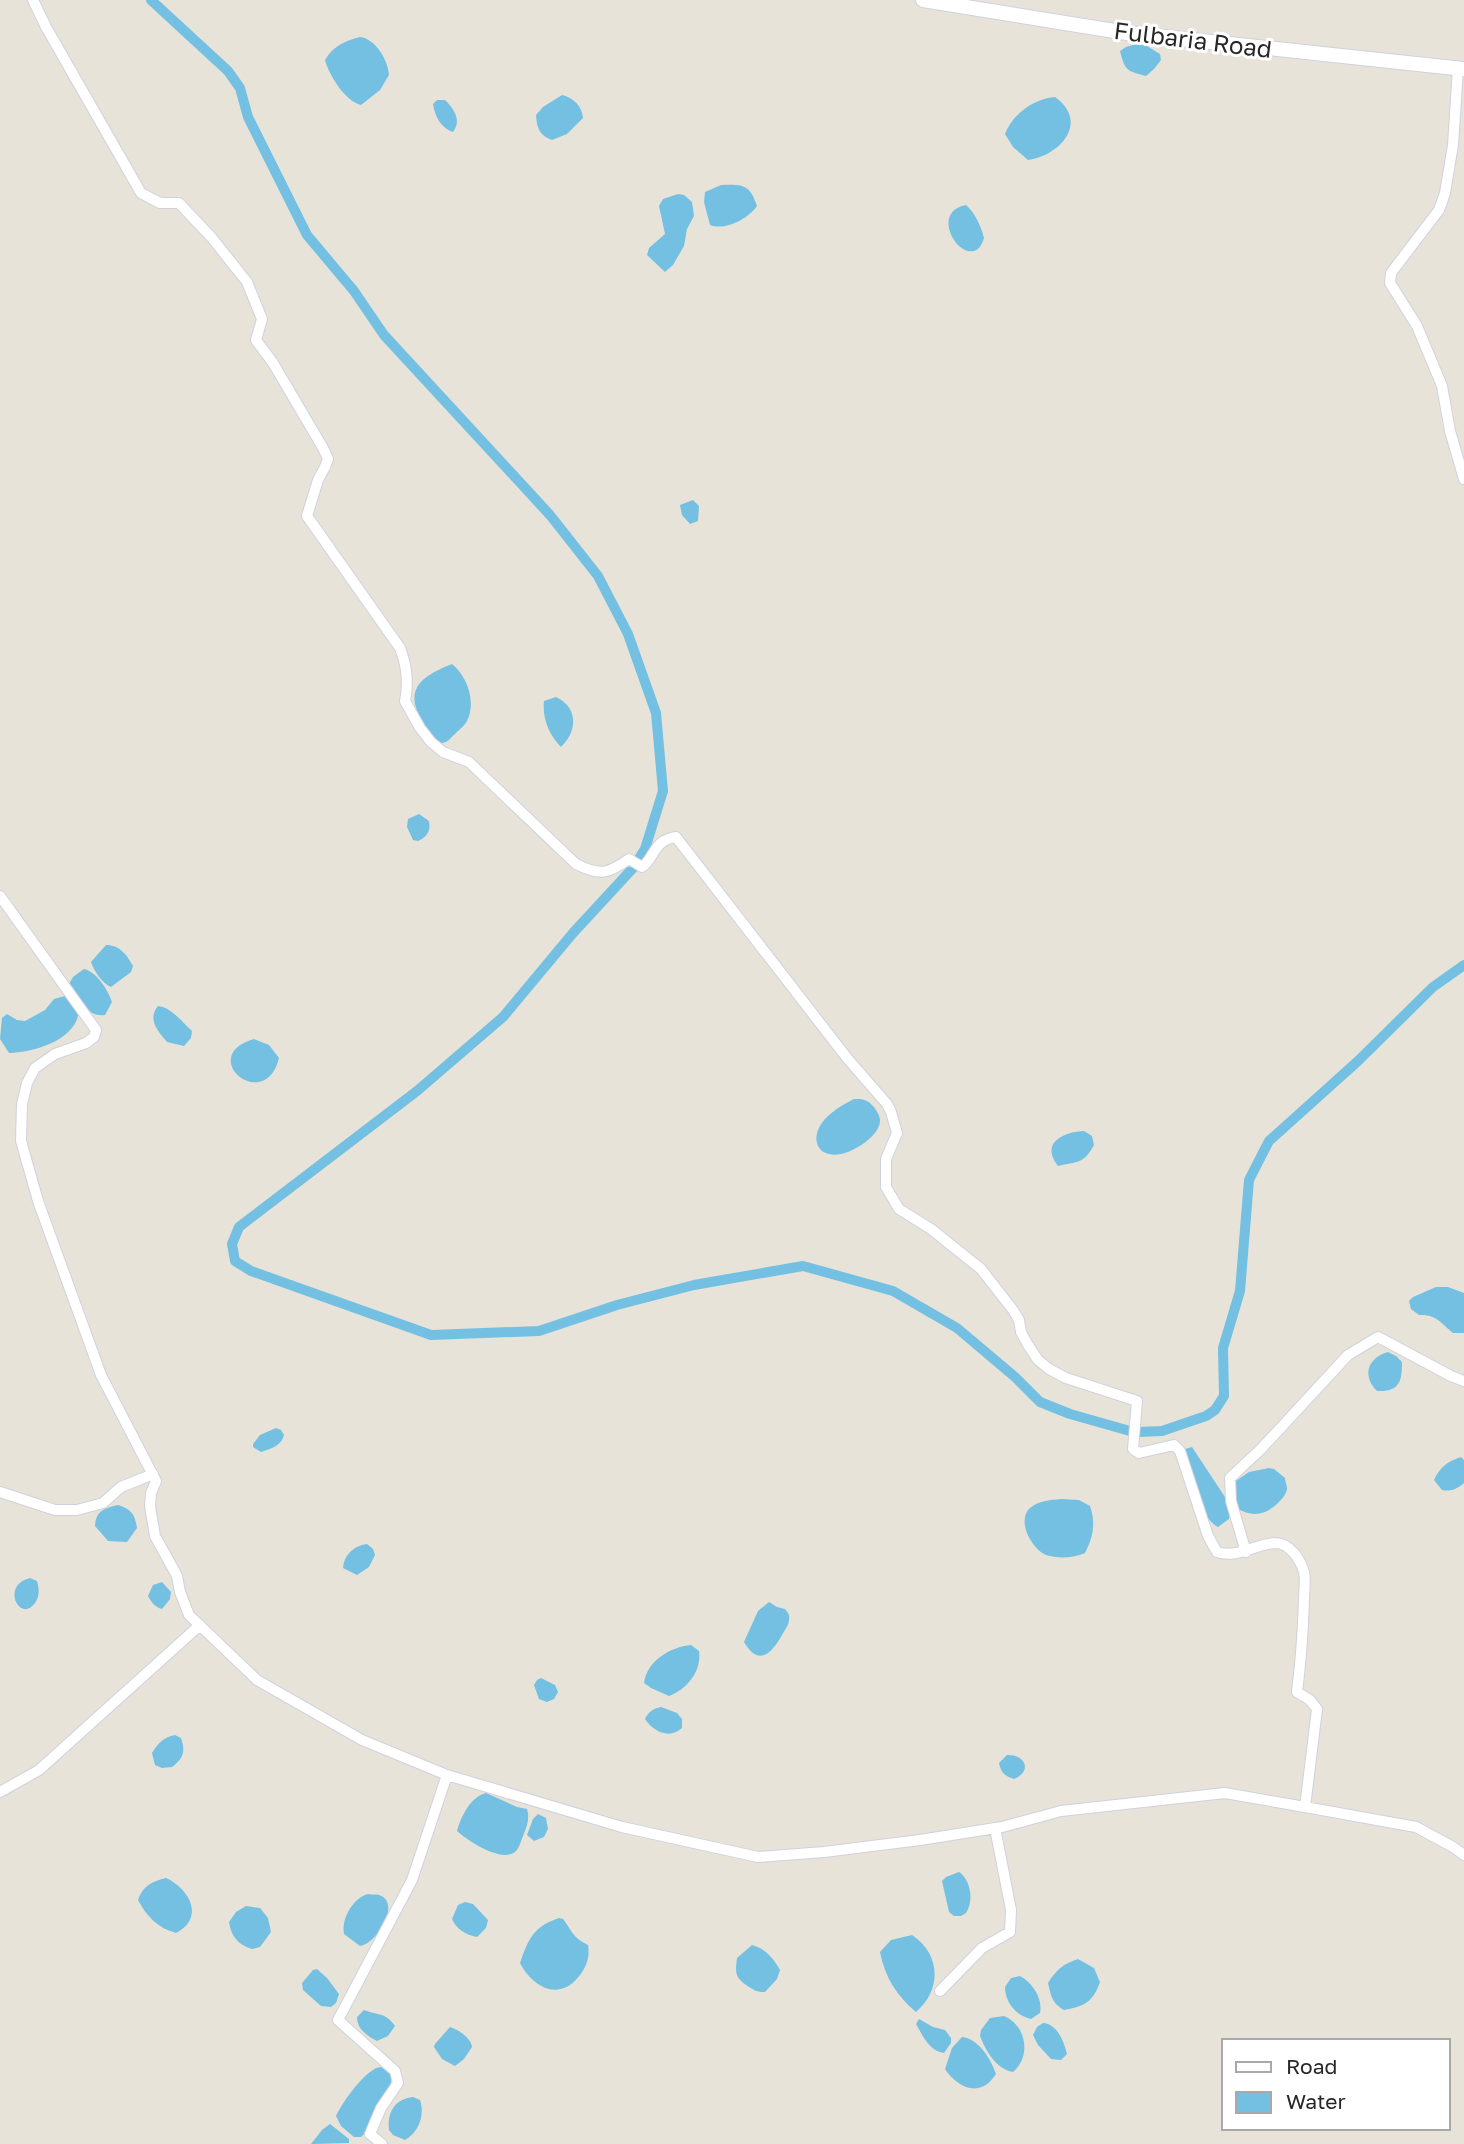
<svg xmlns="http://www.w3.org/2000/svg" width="1464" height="2144" viewBox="0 0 1464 2144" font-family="'Golos Text',sans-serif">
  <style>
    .water { fill: #73c0e3 }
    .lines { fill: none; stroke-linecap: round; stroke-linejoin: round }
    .canal { stroke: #73c0e3; stroke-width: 10 }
    .street-casing { stroke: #cfd1df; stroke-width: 12 }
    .secondary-casing { stroke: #cfd1df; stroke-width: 16 }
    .street { stroke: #fff; stroke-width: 10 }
    .secondary { stroke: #fff; stroke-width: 14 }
    .labels { text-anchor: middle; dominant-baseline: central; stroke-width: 6; stroke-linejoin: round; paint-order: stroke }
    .street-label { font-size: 24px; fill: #272727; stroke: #fff }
  </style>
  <rect width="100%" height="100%" fill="#e8e3d9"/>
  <path class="water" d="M 360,37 C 376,39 388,60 389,75 L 380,90 L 361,105 C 345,101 329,75 325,60 C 333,46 345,41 360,37 Z
    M 1136,44 L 1147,46 L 1160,54 L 1161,60 L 1154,69 L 1146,76 C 1127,71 1125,71 1120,51 L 1126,47 Z
    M 562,95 C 574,98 582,106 583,118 L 567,134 L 552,140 C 539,135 537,128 536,115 L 543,107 Z
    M 1055,97 C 1090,122 1060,156 1028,160 L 1013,147 L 1005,134 C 1013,114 1033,99 1055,97 Z
    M 437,100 L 445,100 C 454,109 462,120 453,132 C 441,128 435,117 433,104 Z
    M 721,185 C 742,184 750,184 757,206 C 748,219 725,231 710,225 L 704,202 L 705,192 Z
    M 678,194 L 684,195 L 692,202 L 694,216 L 687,229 L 684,246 L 673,265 L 665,272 L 647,255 L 649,248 L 665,234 L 659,206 L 663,199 Z
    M 966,205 C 975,213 981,226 984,238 C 984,239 980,248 979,248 C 961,265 928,212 966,205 Z
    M 693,500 L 699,506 L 698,521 L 690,524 L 682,515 L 680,505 Z
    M 452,664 C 466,675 475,698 469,716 C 467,724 461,728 455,734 C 450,738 449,742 442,743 C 431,738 427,729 421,719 C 403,687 425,675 452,664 Z
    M 556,697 C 578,707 578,731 561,747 C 549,735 542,718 544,701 Z
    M 419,814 L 429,821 C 431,831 427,837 418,841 L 413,840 L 407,827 L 408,819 Z
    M 106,945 C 120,945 127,955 133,966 L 131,972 L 111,987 C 102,983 94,971 91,962 Z
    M 84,969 C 97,972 108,990 112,1002 L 105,1015 C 87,1018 78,997 69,984 L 73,977 Z
    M 65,996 L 79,1010 C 77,1040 35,1052 9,1053 L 0,1039 L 2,1018 L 7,1014 L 17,1020 L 25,1021 L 45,1010 L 54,999 Z
    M 158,1006 C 171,1007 182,1022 192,1031 L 191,1038 L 184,1046 L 167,1042 C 158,1031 147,1020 158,1006 Z
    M 254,1039 L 269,1045 L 279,1058 C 265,1115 195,1056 254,1039 Z
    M 854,1099 C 862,1099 867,1099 873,1106 C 876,1109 880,1116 880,1120 C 881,1135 854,1152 841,1154 C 814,1159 809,1134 827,1117 C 834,1110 844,1104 854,1099 Z
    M 1084,1131 L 1092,1136 L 1094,1145 C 1083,1165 1077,1161 1058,1166 C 1040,1143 1063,1132 1084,1131 Z
    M 1436,1287 L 1448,1287 L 1464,1293 L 1464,1333 L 1453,1333 C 1441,1323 1436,1314 1419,1315 L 1411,1309 L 1409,1301 L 1413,1297 Z
    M 1388,1352 L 1396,1356 L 1402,1362 C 1402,1381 1400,1392 1377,1391 C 1362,1376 1367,1358 1388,1352 Z
    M 276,1428 L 281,1430 L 284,1435 C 282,1445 271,1449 261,1452 L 253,1447 L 253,1444 L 260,1435 Z
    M 1192,1447 L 1225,1497 L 1231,1510 L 1229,1519 L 1218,1527 C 1199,1518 1191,1472 1185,1452 L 1185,1449 Z
    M 1461,1457 L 1464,1460 L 1464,1483 C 1457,1489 1451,1492 1442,1490 L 1434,1480 C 1439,1468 1448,1461 1461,1457 Z
    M 1269,1468 L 1274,1469 L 1285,1478 C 1285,1481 1287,1485 1287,1489 C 1286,1495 1281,1500 1278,1503 C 1264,1516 1252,1517 1236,1508 L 1233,1483 L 1249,1472 Z
    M 1061,1499 L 1079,1500 L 1090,1506 C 1096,1524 1093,1537 1085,1553 C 1074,1558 1058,1559 1046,1555 C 1032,1549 1016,1521 1030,1508 C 1038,1501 1050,1500 1061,1499 Z
    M 118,1505 C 131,1509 135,1514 137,1528 L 127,1542 L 108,1541 L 95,1526 C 96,1511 104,1508 118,1505 Z
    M 367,1544 L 373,1549 L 375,1555 L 369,1567 L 357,1575 L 343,1568 C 344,1555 353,1546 367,1544 Z
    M 30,1578 L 37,1581 C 39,1588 40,1596 35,1603 C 20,1624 0,1585 30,1578 Z
    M 162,1582 L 171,1592 L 170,1599 L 162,1609 C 155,1607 152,1603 148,1596 L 153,1585 Z
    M 769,1602 L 777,1607 L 785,1609 C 788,1613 790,1614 789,1620 C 789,1625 784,1631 782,1635 C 771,1655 758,1666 744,1642 L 758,1611 Z
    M 691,1645 L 699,1651 C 702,1671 687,1689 669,1696 L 651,1688 L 644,1683 C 647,1661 670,1647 691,1645 Z
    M 541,1678 L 555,1685 L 558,1692 L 554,1699 L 547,1702 L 539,1699 L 534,1685 L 537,1680 Z
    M 661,1707 L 677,1713 L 682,1719 L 682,1728 C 669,1740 653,1731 645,1719 C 649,1711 653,1709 661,1707 Z
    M 175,1735 L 181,1738 C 186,1752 183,1759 172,1767 L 162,1768 L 155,1765 L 152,1753 C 158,1743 164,1737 175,1735 Z
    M 1007,1755 C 1025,1754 1033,1771 1014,1779 C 1005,1776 1001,1773 999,1763 Z
    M 486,1793 L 517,1807 L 527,1809 C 530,1819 527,1826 523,1836 C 521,1840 520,1847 516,1851 C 503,1864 468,1841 457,1831 C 461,1817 470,1797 486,1793 Z
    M 538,1814 L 546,1818 L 548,1829 L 544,1837 L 534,1841 L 527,1835 L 533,1819 Z
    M 959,1872 C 971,1880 974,1901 966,1913 L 961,1916 L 954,1916 L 949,1912 L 942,1881 L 946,1877 Z
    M 166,1878 C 190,1889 205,1918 176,1933 C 158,1928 147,1917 138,1900 C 142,1887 152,1881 166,1878 Z
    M 368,1894 C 372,1895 376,1894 379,1895 C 402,1902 377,1944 360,1946 L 344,1934 C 341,1919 353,1898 368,1894 Z
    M 465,1902 L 473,1904 L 488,1920 L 486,1928 L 477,1937 C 466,1935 456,1929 452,1919 L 458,1905 Z
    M 246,1906 L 260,1908 L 268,1918 L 271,1932 L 260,1947 L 252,1949 C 238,1945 231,1936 229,1922 L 236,1912 Z
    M 559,1918 L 563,1919 C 573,1932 572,1937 588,1945 C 590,1956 587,1966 580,1975 C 560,2002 533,1988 520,1963 C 529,1938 533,1927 559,1918 Z
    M 912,1935 C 941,1954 942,1990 916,2012 C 897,1996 885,1978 880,1952 L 891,1940 Z
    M 752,1945 C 765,1948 774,1959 780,1970 L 777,1979 L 765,1992 C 758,1992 755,1991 749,1987 C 735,1978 735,1974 737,1958 Z
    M 1078,1959 L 1094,1968 L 1100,1982 C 1093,2002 1085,2006 1064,2010 C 1052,2003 1051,1996 1048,1983 C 1056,1970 1063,1964 1078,1959 Z
    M 317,1969 L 327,1978 L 339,1994 L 336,2003 L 331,2007 L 321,2006 L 303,1990 L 302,1983 L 313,1970 Z
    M 1020,1976 C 1033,1983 1043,1999 1040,2013 L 1031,2019 C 1016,2016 1005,2002 1005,1987 L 1011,1978 Z
    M 364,2010 C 379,2016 385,2012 395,2026 L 388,2036 L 377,2041 C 367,2036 357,2029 357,2017 Z
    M 1004,2016 C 1026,2025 1032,2056 1013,2072 C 996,2069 986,2051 980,2036 L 981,2030 L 990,2018 Z
    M 919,2019 L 933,2027 L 945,2030 L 951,2038 L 951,2043 L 944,2053 C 929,2051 923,2036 916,2024 Z
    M 1043,2023 C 1057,2024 1064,2041 1067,2054 L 1061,2060 L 1051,2059 L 1038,2045 L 1033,2035 L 1037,2027 Z
    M 450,2027 C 459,2030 471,2038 472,2047 L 464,2059 L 455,2066 L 442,2059 L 434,2047 L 435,2044 Z
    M 962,2037 C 979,2039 991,2059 996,2074 C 992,2080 986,2087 978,2088 C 966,2091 951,2079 945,2069 L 952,2048 Z
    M 381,2067 L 391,2074 C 394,2091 374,2118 365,2133 L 361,2137 L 354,2137 L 341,2126 L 336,2116 C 342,2103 366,2068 381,2067 Z
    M 413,2097 L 420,2100 C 425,2115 419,2132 405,2140 L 393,2135 L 389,2130 C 387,2112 395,2099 413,2097 Z
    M 330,2124 L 349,2139 L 349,2143 L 311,2144 L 322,2130 Z"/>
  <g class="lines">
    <path class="canal" d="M 151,0 L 228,71 L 240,88 L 248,117 L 307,235 L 354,291 L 384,335 L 550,515 L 598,576 L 628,634 L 656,713 L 663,791 L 645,849 L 633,868 L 573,933 L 503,1017 L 417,1091 L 239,1227 L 232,1244 L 235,1261 L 251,1271 L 431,1335 L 539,1331 L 617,1305 L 694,1285 L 803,1266 L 893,1291 L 957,1328 L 1015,1377 L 1040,1402 L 1070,1414 L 1130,1431
      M 1139,1432 L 1162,1431 L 1206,1416 L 1215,1410 L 1224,1396 L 1223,1348 L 1240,1291 L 1249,1180 L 1269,1141 L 1358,1061 L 1433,987 L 1464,965"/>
    <defs>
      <path id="street" d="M 33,0 L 46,27 L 141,193 L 160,203 L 179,203 L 212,238 L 247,282 L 262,319 L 256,340 L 273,363 L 323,448 L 328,459 L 325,467 L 318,480 L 307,516 L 400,648 C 407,666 409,682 405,701 L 420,728 L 431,742 L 443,752 L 469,762 L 576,864 C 600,876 608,874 629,859 L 642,867 C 655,858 653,840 676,837 L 847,1058 L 887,1104 L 891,1112 L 897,1133 L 886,1159 L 886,1187 L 899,1209 L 931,1229 L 981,1269 L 1013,1310 L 1019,1320 L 1021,1332 L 1028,1345 L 1038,1360 L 1049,1369 L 1066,1378 L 1137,1401 L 1133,1449 L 1139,1453 L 1174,1445 L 1180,1451 L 1208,1536 L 1217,1552 C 1237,1559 1255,1544 1275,1543 C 1290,1543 1300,1559 1304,1572 C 1306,1581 1304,1591 1304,1599 C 1303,1631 1301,1661 1297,1692 L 1310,1700 L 1317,1709 L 1305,1807 L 1416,1827 L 1453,1847 L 1464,1855
        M 1458,68 L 1453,145 L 1445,193 L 1439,210 L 1391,273 L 1390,283 L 1417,326 L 1442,386 L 1450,431 L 1464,479
        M 0,896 L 96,1030 L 94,1037 L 86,1043 L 55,1054 L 35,1068 L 27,1083 L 22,1104 L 21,1141 L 38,1201 L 101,1375 L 156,1481 L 151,1493 L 150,1506 L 155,1536 L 177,1576 L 180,1592 L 189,1615 L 257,1680 L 362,1740 L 447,1775 L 412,1880 L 338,2020 L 395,2071 L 398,2083 L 381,2108 L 370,2134 L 382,2144
        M 0,1492 L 55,1510 L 77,1510 L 103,1503 L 121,1487 L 153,1474
        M 1246,1552 L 1231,1501 L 1230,1478 L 1261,1449 L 1348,1355 L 1378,1337 L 1451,1376 L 1464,1381
        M 447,1775 L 622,1827 L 758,1857 L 824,1852 L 920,1840 L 1002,1827 L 1061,1811 L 1225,1793 L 1305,1807
        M 0,1792 L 39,1770 L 200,1625
        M 940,1991 L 982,1948 L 1010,1932 L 1011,1910 L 995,1828"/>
      <path id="secondary" d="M 923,0 L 1127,33 L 1464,69"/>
    </defs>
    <use href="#street" class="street-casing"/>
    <use href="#secondary" class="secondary-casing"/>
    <use href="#street" class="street"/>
    <use href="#secondary" class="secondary"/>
  </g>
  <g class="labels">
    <g class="street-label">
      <text transform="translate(1193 39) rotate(7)">Fulbaria Road</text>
    </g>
  </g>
  <rect x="1222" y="2039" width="228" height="91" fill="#ffffff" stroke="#a9a9a9" stroke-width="2"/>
  <rect x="1236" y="2062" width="35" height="10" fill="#ffffff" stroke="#a9a9a9" stroke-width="2"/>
  <text x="1286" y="2074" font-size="21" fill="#272727">Road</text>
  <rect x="1236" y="2092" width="35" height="21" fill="#73c0e3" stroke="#a9a9a9" stroke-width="2"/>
  <text x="1286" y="2109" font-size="21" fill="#272727">Water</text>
</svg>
